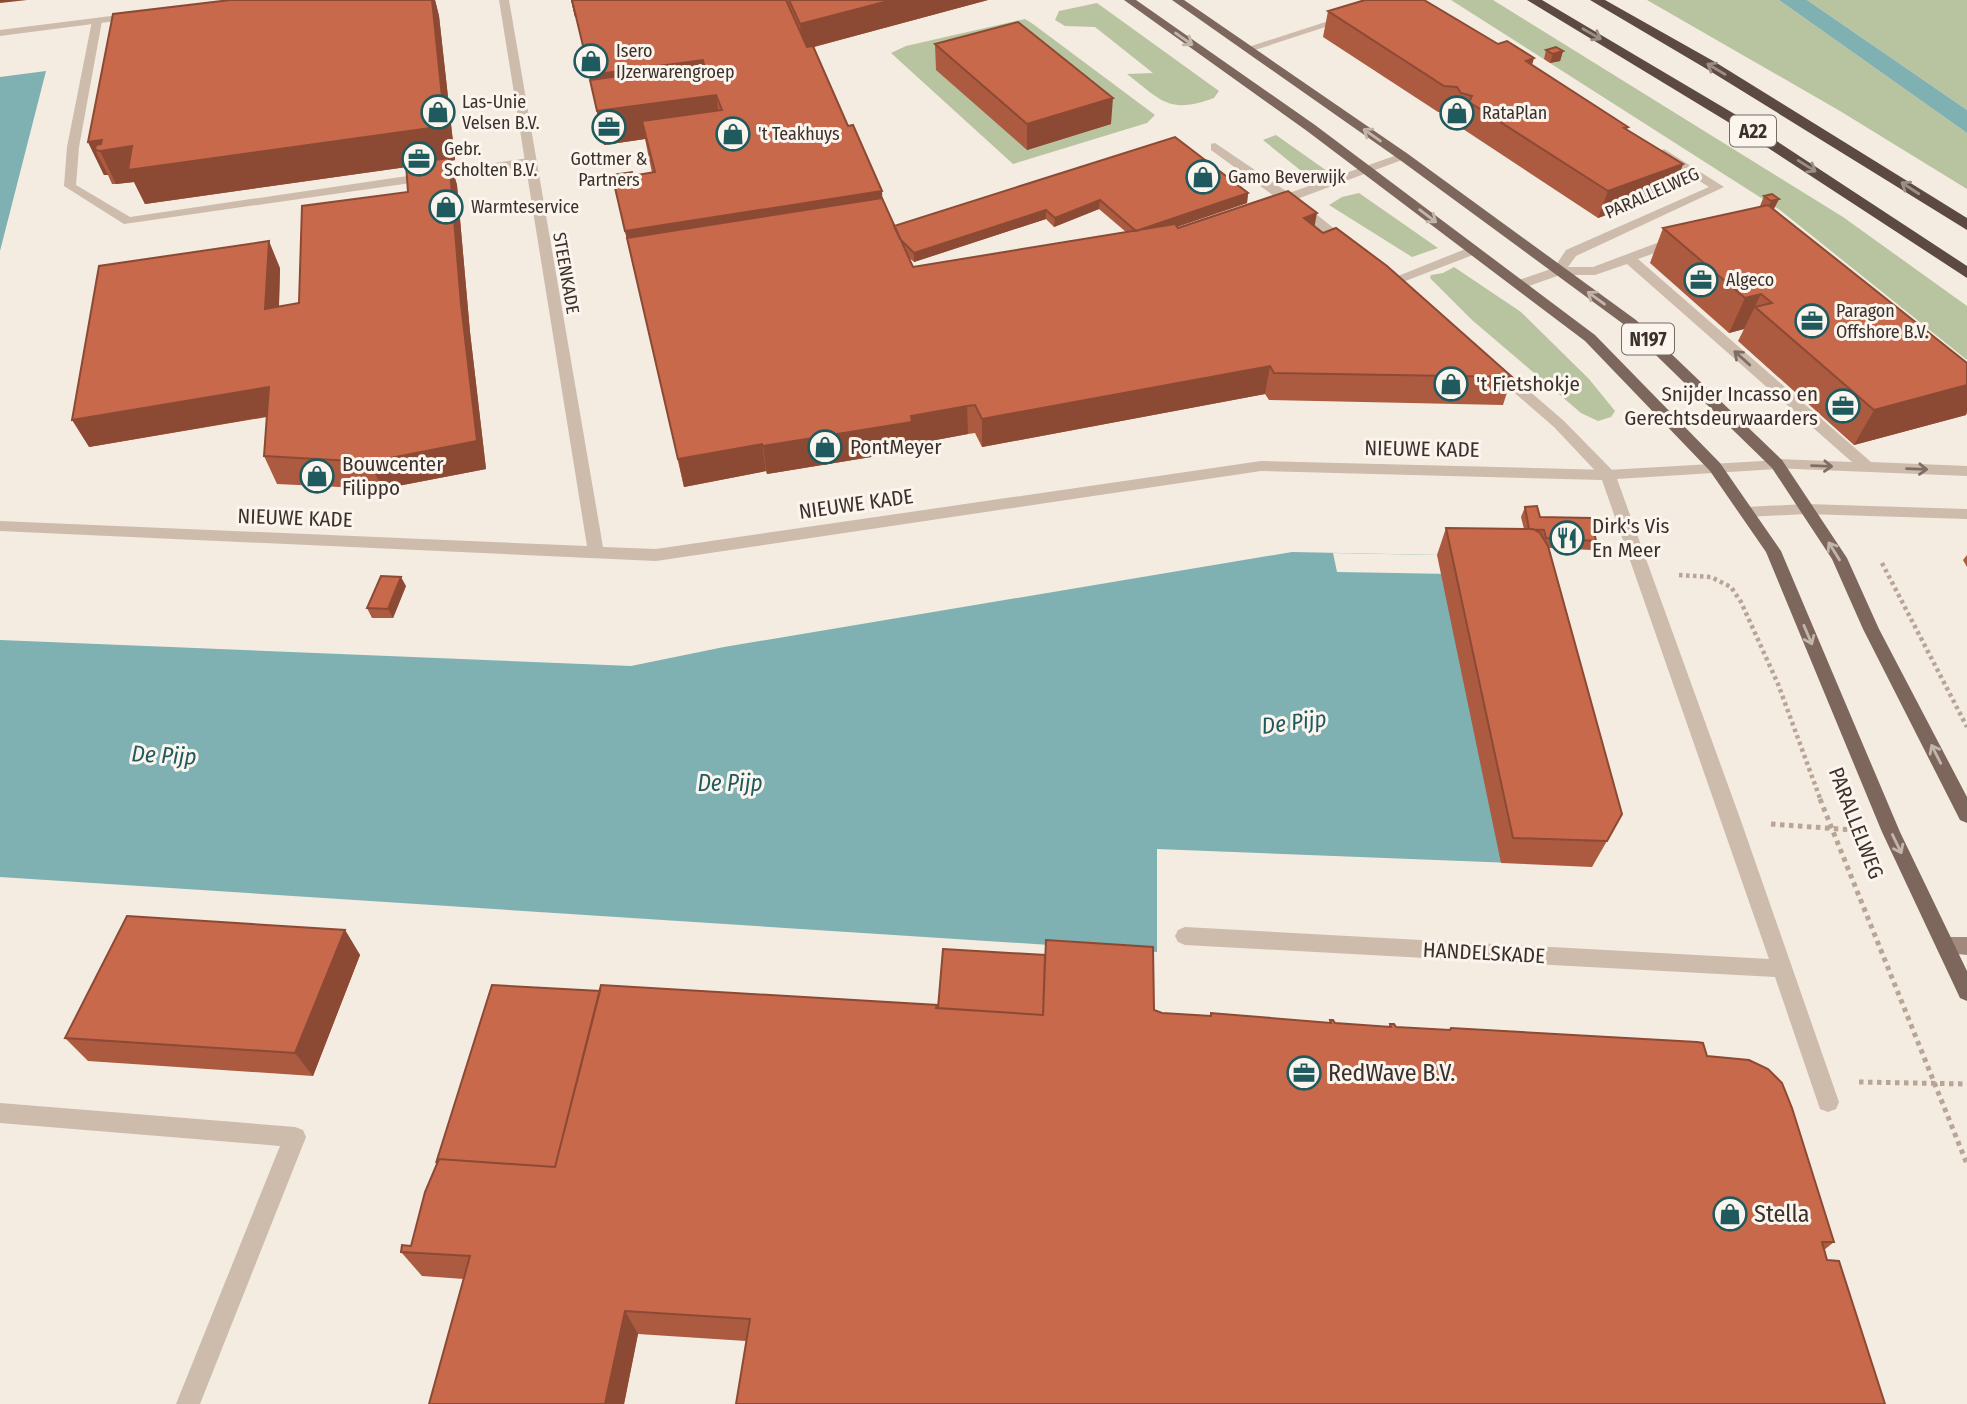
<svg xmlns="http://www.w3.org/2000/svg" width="1967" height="1404" viewBox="0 0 1967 1404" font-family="'Fira Sans Condensed',sans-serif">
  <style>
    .green { fill: #b8c4a0 }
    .water { fill: #7fb0b2 }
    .pier { fill: #f4ebe1 }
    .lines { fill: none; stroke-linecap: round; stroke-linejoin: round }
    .path-far1 { stroke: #b9a596; stroke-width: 4.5; stroke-dasharray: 3.5 3.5; stroke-linecap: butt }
    .path { stroke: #b9a596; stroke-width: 5; stroke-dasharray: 4.5 4.5; stroke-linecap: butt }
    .lane { fill: #cdbbac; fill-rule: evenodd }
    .street { fill: #cdbbac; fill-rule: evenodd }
    .secondary { fill: #a18a7d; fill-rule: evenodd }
    .primary { fill: #7d675c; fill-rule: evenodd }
    .highway { fill: #5c4a42; fill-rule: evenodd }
    .wall { fill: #ac5a40; fill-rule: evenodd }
    .shaded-wall { fill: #8c4a34 }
    .building { fill: #c8694b; stroke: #8c4a34; stroke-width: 2 }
    .oneway { stroke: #9c8e87 }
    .oneway2 { stroke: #c2b5ac }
    .oneway3 { stroke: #7d6f65 }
    .labels { text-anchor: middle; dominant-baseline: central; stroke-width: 6; stroke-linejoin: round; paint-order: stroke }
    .far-poi-label { font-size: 18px; fill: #3b302b; stroke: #fbf5ee; text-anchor: start }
    .far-street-label { font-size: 18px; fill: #3b302b; stroke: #fbf5ee }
    .shield { fill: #fbf5ee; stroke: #756b66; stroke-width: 2 }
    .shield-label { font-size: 19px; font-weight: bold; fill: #3b302b }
    .poi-label { font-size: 21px; fill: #3b302b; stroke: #fbf5ee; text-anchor: start }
    .street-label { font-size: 21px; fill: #3b302b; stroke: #fbf5ee }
    .water-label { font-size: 23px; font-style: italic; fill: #1f5a5e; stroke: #fbf5ee }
    .near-poi-label { font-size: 24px; fill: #3b302b; stroke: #fbf5ee; text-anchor: start }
  </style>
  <rect width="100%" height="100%" fill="#f4ebe1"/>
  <path class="green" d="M 1451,0 L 1493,0 L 1843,217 L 1967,306 L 1967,360 L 1780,210 Z
    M 1647,0 L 1779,0 L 1967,133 L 1967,189 L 1840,111 Z
    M 1807,0 L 1967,0 L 1967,110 Z
    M 1097,3 L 1219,91 L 1214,98 C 1169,114 1163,102 1127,74 L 1153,73 L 1095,27 L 1065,26 L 1055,20 L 1059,11 Z
    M 1025,19 L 1033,24 L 1155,115 L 1147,123 L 1013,164 L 891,53 L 906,46 Z
    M 1276,135 L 1327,171 L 1317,179 L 1310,178 L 1263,140 Z
    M 1359,193 L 1438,248 L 1412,257 L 1329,205 L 1342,197 Z
    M 1454,267 L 1521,312 L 1589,379 L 1615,411 L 1611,417 L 1598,421 L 1581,413 L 1472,320 L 1430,278 L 1431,275 L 1443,273 Z"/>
  <path class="water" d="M 1779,0 L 1807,0 L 1967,110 L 1967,133 Z
    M 46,71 L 0,251 L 0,77 Z
    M 1292,552 L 1539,557 L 1609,838 L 1592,866 L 1157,849 L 1157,952 L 0,877 L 0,640 L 631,666 L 724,647 Z"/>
  <path class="pier" d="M 1333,553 L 1539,557 L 1451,574 L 1337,572 Z"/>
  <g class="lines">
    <path class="path-far1" d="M 1882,563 L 1967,727
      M 1679,575 L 1711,577 L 1731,587 L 1741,602 L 1778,684 L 1821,801"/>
    <path class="path" d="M 1820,799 L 1967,1164
      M 1771,824 L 1853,830
      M 1859,1082 L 1967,1084"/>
    <path class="lane" d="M 1344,16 L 1353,18 L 1252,51 L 1242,49 Z
      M 97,18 L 102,21 L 79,147 L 76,185 L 130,217 L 529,158 L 535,162 L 529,166 L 124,224 L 64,186 L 67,147 L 92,21 Z
      M 1215,143 L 1289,193 L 1400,154 L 1410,157 L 1297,199 L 1350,241 L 1350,247 L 1345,248 L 1211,150 L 1211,144 Z
      M 1664,149 L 1724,187 L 1576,256 L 1568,267 L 1593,267 L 1673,237 L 1683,237 L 1683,243 L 1638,259 L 1871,462 L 1967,466 L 1967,476 L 1772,468 L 1769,464 L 1772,460 L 1777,459 L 1852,462 L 1627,264 L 1595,275 L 1560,275 L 1526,287 L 1516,287 L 1516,281 L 1554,268 L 1566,250 L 1709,187 L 1660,156 L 1658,153 Z
      M 1473,246 L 1478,247 L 1478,253 L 1395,285 L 1390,286 L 1383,282 Z
      M 1493,363 L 1498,364 L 1564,421 L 1613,471 L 1616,475 L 1613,479 L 1603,479 L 1554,427 L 1488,370 L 1488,364 Z
      M 1806,504 L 1967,509 L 1967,519 L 1806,514 L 1746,517 L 1738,512 L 1746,507 Z
      M 0,1103 L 295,1127 L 303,1130 L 306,1137 L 200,1404 L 176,1404 L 280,1146 L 0,1123 Z"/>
    <path class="street" d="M 499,0 L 509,0 L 603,547 L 656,549 L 1261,461 L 1608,470 L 1782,460 L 1785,464 L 1782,468 L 1777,469 L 1617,479 L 1741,821 L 1839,1102 L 1836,1109 L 1828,1112 L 1820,1109 L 1775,977 L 1185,945 L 1178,942 L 1175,936 L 1178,930 L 1185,927 L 1769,959 L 1602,480 L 1261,471 L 656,561 L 0,531 L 0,521 L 587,546 Z
      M 135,13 L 140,16 L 139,18 L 0,36 L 0,30 Z"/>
    <path class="secondary" d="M 1946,937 L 1967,937 L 1967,955 L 1939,952 L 1936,946 L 1939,940 Z"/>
    <path class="primary" d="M 1124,0 L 1136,0 L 1315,125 L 1595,335 L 1720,463 L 1781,551 L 1900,832 L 1967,971 L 1967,1001 L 1960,998 L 1882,832 L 1766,552 L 1710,471 L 1585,341 L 1307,131 Z
      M 1172,0 L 1184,0 L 1408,154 L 1636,320 L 1782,460 L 1847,558 L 1879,629 L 1967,797 L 1967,823 L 1960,820 L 1863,629 L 1832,559 L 1772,468 L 1626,326 L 1400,160 Z"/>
    <path class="highway" d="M 1527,0 L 1542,0 L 1743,119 L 1967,266 L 1967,278 L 1733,125 Z
      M 1590,0 L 1605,0 L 1715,62 L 1967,218 L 1967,230 L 1705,68 Z"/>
  </g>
  <path class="wall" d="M 230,0 L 435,0 L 439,16 L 455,160 L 450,161 L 457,185 L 470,332 L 486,469 L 382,489 L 277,484 L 264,456 L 267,417 L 89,447 L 280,268 L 279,307 L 299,303 L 408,192 L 407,167 L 145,204 L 134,182 L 116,184 L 112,184 L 108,175 L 104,175 L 88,142 Z
    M 571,0 L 988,0 L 814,47 L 848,126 L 894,226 L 1175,137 L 1248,193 L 1247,203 L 1177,227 L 1178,228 L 1315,226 L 1512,377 L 1503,405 L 1269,400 L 1265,394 L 982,447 L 975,433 L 968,434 L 914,444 L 914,450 L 767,474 L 766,471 L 684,487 L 612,175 L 633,176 L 652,173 L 645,139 L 604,145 L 576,16 L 575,17 ZM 1099,209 L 1126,232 L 913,267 L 907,256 L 914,262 L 1046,219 L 1054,227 Z
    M 1328,11 L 1532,65 L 1628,127 L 1627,130 L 1683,164 L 1673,191 L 1598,218 L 1463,129 L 1464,122 L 1454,119 L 1451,113 L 1438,112 L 1323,37 Z
    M 935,44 L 1111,124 L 1027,150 L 936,70 Z
    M 1546,50 L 1563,51 L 1560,61 L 1550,63 L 1544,59 Z
    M 1764,196 L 1779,199 L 1773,209 L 1967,363 L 1967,412 L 1966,415 L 1854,445 L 1738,341 L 1744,329 L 1729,333 L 1650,263 L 1663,228 L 1762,207 L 1760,206 Z
    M 1525,507 L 1540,517 L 1596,541 L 1592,550 L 1549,548 L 1622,814 L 1592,867 L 1501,863 L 1437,555 L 1446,528 L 1524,529 L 1521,517 Z
    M 1967,555 L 1967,567 L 1963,560 Z
    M 406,586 L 393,618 L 372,618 L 367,608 Z
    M 345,930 L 360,955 L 313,1076 L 88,1061 L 65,1038 Z
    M 600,991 L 937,1008 L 1154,1010 L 1162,1013 L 1329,1023 L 1330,1020 L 1335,1023 L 1388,1027 L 1390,1024 L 1396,1027 L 1707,1056 L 1834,1242 L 1824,1250 L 746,1341 L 638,1334 L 624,1404 L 429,1404 L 464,1279 L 422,1276 L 401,1252 L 411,1246 L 437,1164 Z"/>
  <path class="shaded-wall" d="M 0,0 L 27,0 L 0,3 Z
    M 432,0 L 435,0 L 439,16 L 455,160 L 450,161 L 457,185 L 470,332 L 486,469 L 382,489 L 370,462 L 461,304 L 449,161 L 145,204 L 134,182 L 116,184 L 100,151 L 95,150 L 108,175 L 104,175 L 88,142 L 102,140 L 132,146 Z
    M 571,0 L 572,0 L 576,16 L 575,17 Z
    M 892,0 L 988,0 L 802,50 L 800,24 Z
    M 1563,51 L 1560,61 L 1550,63 L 1553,54 Z
    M 1534,58 L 1527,84 L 1526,61 Z
    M 703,60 L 708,93 L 597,108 L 590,75 Z
    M 716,95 L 721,128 L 642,121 L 645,139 L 604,145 L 597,111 Z
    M 1113,98 L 1111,124 L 1027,150 L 1027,124 Z
    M 1683,164 L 1673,191 L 1598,218 L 1608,191 Z
    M 882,191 L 884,225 L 627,238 L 633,265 L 625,231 Z
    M 1248,193 L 1247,203 L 1135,241 L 1136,231 Z
    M 1779,199 L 1774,209 L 1767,211 L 1771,201 Z
    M 1100,200 L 1099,209 L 1054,227 L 1055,218 Z
    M 1046,210 L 1046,219 L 914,262 L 914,253 Z
    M 1317,213 L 1312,240 L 1304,218 Z
    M 269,241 L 280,268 L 278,337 L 265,309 Z
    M 1761,294 L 1744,329 L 1729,333 L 1745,298 Z
    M 1270,366 L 1265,394 L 982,447 L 982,419 Z
    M 1967,385 L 1967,412 L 1966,415 L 1854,445 L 1874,410 Z
    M 269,387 L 281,414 L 89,447 L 72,420 Z
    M 967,406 L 968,434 L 914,444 L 914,450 L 767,474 L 763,446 Z
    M 762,444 L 766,471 L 684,487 L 678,459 Z
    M 401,577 L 406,586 L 393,618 L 388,609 Z
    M 345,930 L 360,955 L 313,1076 L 295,1053 Z
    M 625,1311 L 638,1334 L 624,1404 L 605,1404 Z"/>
  <path class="building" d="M 230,0 L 432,0 L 445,126 L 128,170 L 132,146 L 100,151 L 95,150 L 96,145 L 101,144 L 102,140 L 88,142 L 113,14 Z
    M 572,0 L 786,0 L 807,47 L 813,46 L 848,126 L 853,125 L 882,191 L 625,231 L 613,179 L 655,172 L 642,121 L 722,110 L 716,95 L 597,111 L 590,80 L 704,65 L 703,60 L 590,75 Z
    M 789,0 L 892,0 L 800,24 Z
    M 1365,0 L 1424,0 L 1498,44 L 1507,41 L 1534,58 L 1526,61 L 1628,127 L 1624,128 L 1683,164 L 1608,191 L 1469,102 L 1472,96 L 1461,93 L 1457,87 L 1444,86 L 1328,11 Z
    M 1018,22 L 1113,98 L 1027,124 L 935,44 Z
    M 1556,47 L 1563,51 L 1553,54 L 1546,50 Z
    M 1175,137 L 1248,193 L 1136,231 L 1100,200 L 1055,218 L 1046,210 L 914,253 L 900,239 L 894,226 Z
    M 449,158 L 461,304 L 477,441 L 370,462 L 264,456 L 269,387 L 72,420 L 99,266 L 269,241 L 265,309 L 299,303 L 302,206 L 408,192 L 406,164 Z
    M 632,172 L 633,176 L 613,179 L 612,175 Z
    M 1288,191 L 1317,213 L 1304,218 L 1323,233 L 1336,228 L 1387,266 L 1512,377 L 1274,373 L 1270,366 L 982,419 L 975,405 L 967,406 L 911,416 L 912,422 L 763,446 L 762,444 L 678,459 L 627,238 L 882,198 L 913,267 L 1175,224 L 1178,228 Z
    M 1772,194 L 1779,199 L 1771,201 L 1764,196 Z
    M 1768,205 L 1967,363 L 1967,385 L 1874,410 L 1755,307 L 1772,303 L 1761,294 L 1745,298 L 1663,228 Z
    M 1537,506 L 1540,517 L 1591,518 L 1596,541 L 1546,538 L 1544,530 L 1529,529 L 1525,507 Z
    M 1446,528 L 1533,529 L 1540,533 L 1548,546 L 1622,814 L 1607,841 L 1513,838 Z
    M 381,576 L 401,577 L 388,609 L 367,608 Z
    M 127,916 L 345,930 L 295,1053 L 65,1038 Z
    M 1046,940 L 1153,947 L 1154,1010 L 1162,1013 L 1211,1016 L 1211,1013 L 1331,1023 L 1330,1020 L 1333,1020 L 1335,1023 L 1391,1027 L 1390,1024 L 1394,1024 L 1396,1027 L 1450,1030 L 1451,1028 L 1697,1042 L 1703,1043 L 1707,1056 L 1749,1060 L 1768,1069 L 1782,1083 L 1792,1108 L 1834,1242 L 1822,1242 L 1827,1260 L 1839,1261 L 1885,1404 L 736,1404 L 750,1319 L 625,1311 L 605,1404 L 429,1404 L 470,1256 L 401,1252 L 402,1245 L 411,1246 L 425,1192 L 439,1159 L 555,1167 L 601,985 L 937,1005 L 936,1008 L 1043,1015 Z
    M 943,949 L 1045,955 L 1043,1015 L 938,1008 Z
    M 492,985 L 600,991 L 555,1167 L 439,1159 L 436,1163 Z"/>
  <defs><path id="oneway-shaft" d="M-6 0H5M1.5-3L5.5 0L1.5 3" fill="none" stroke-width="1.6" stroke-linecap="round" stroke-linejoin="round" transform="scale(1.75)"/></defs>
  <g class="oneway">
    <use href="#oneway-shaft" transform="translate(1592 34) rotate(30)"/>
    <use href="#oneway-shaft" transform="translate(1716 69) rotate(-149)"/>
    <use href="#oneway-shaft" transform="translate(1807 166) rotate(32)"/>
    <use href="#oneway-shaft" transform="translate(1910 188) rotate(-147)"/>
  </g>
  <g class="oneway2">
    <use href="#oneway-shaft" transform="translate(1184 39) rotate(35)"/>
    <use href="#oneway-shaft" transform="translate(1372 135) rotate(-145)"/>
    <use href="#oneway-shaft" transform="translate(1428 216) rotate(37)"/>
    <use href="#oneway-shaft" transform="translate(1596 298) rotate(-144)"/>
    <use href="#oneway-shaft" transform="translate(1834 551) rotate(-122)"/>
    <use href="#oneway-shaft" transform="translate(1808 635) rotate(67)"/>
    <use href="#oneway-shaft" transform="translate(1936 754) rotate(-117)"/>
    <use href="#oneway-shaft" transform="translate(1897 844) rotate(64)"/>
  </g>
  <g class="oneway3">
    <use href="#oneway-shaft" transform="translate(1742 358) rotate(-138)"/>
    <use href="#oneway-shaft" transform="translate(1822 466) rotate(2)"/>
    <use href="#oneway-shaft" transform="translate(1917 469) rotate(2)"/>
  </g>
  <defs>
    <symbol id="shop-ring" viewBox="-11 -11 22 22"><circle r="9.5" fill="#fbf5ee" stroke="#1f5a5e" stroke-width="1.5"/><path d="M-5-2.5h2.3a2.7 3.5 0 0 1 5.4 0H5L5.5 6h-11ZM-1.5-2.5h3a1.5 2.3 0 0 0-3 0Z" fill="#1f5a5e"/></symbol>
    <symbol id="office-ring" viewBox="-11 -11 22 22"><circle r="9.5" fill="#fbf5ee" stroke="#1f5a5e" stroke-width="1.5"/><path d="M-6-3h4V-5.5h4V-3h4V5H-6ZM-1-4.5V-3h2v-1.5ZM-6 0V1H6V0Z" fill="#1f5a5e"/></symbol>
    <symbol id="restaurant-ring" viewBox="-11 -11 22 22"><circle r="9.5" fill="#fbf5ee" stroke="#1f5a5e" stroke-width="1.5"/><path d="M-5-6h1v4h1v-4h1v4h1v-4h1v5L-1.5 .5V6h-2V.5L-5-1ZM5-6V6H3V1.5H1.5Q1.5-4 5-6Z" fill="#1f5a5e"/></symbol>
  </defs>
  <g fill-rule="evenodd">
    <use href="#shop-ring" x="572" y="42" width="38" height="38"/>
    <use href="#shop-ring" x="419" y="93" width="38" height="38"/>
    <use href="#shop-ring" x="1438" y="94" width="38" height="38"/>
    <use href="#office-ring" x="590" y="108" width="38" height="38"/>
    <use href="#shop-ring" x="714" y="115" width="38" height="38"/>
    <use href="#office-ring" x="400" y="140" width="38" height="38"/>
    <use href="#shop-ring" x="1184" y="158" width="38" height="38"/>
    <use href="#shop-ring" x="427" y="188" width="38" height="38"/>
    <use href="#office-ring" x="1682" y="261" width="38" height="38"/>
    <use href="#office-ring" x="1793" y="302" width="38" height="38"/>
    <use href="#shop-ring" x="1432" y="365" width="38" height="38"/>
    <use href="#office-ring" x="1824" y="387" width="38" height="38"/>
    <use href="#shop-ring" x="806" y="428" width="38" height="38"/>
    <use href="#shop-ring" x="298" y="457" width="38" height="38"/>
    <use href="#restaurant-ring" x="1548" y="519" width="38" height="38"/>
    <use href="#office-ring" x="1285" y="1054" width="38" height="38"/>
    <use href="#shop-ring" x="1711" y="1195" width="38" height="38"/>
  </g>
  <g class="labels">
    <g class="far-poi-label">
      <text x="616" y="51">Isero<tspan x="616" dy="21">IJzerwarengroep</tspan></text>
      <text x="462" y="102">Las-Unie<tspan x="462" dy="21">Velsen B.V.</tspan></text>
      <text x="1482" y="113">RataPlan</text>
      <text x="758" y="134">'t Teakhuys</text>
      <text x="444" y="149">Gebr.<tspan x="444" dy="21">Scholten B.V.</tspan></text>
      <text x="609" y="159" text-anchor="middle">Gottmer &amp;<tspan x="609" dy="21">Partners</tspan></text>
      <text x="1228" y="177">Gamo Beverwijk</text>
      <text x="471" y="207">Warmteservice</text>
      <text x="1726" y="280">Algeco</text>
      <text x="1836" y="311">Paragon<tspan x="1836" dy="21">Offshore B.V.</tspan></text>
    </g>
    <g class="far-street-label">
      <text transform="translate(1652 193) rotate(-24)">PARALLELWEG</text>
      <text transform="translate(566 273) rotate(80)">STEENKADE</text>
    </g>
    <g class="shield">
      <rect x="1730" y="115.5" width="46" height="31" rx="5"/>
      <rect x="1622" y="323.5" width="52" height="31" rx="5"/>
    </g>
    <g class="shield-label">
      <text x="1753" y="131">A22</text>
      <text x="1648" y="339">N197</text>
    </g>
    <g class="poi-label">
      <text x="1476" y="384">'t Fietshokje</text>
      <text x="1818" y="394" text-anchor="end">Snijder Incasso en<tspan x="1818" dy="24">Gerechtsdeurwaarders</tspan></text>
      <text x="850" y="447">PontMeyer</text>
      <text x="342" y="464">Bouwcenter<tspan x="342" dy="24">Filippo</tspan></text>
      <text x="1592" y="526">Dirk's Vis<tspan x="1592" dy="24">En Meer</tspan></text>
    </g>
    <g class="street-label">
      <text transform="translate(1422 449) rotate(1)">NIEUWE KADE</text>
      <text transform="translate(856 504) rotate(-8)">NIEUWE KADE</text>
      <text transform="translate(295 518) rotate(2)">NIEUWE KADE</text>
      <text transform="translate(1856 823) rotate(69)">PARALLELWEG</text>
      <text transform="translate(1484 953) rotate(3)">HANDELSKADE</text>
    </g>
    <g class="water-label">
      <text transform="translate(1294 722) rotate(-7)">De Pijp</text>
      <text transform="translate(164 755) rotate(3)">De Pijp</text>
      <text x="730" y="783">De Pijp</text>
    </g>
    <g class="near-poi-label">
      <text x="1328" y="1073">RedWave B.V.</text>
      <text x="1754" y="1214">Stella</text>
    </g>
  </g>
</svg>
